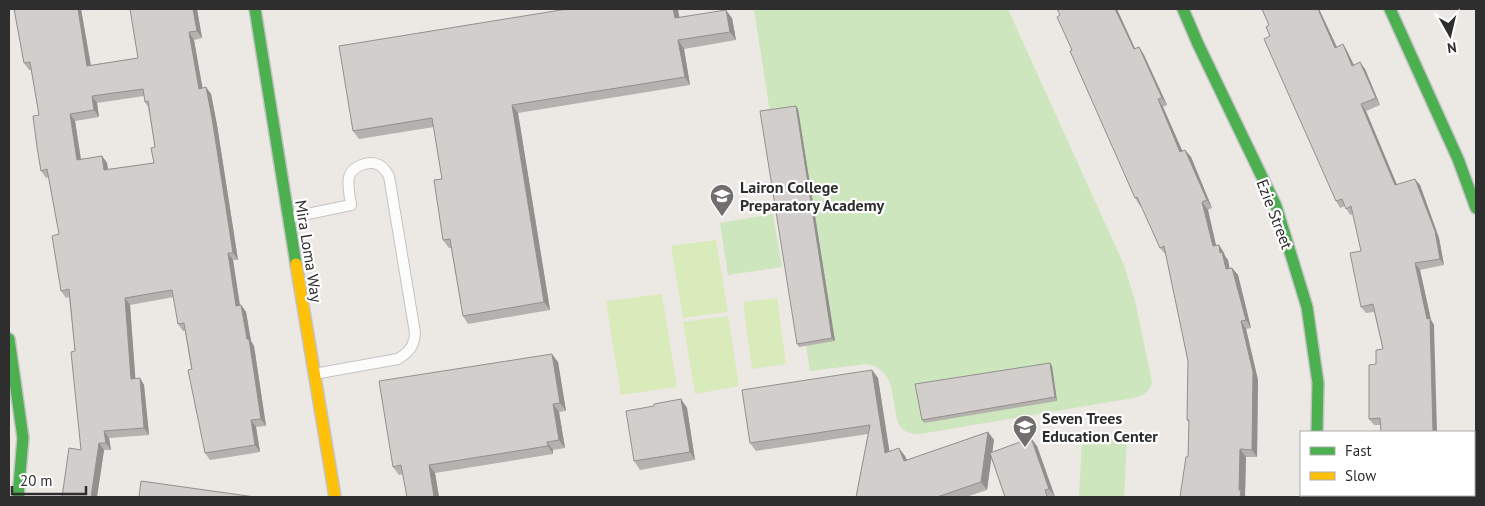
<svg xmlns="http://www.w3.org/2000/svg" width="1485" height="506" viewBox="0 0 1485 506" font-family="'PT Sans',sans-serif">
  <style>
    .green { fill: #cee6be }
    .pitch { fill: #d9eabb }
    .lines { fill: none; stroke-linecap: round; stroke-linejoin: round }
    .lane-casing { stroke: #c5c4c5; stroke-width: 12 }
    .street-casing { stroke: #c5c4c5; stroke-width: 21 }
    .fast-casing { stroke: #c5c4c5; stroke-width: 14 }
    .slow-casing { stroke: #c5c4c5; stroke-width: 14 }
    .lane { stroke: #fcfcfb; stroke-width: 10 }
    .street { stroke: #fcfcfb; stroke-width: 19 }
    .fast { stroke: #4caf50; stroke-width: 11 }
    .slow { stroke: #ffc107; stroke-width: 11 }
    .wall { fill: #b4b1af; fill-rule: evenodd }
    .shaded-wall { fill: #92908e }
    .building { fill: #d1cecb; stroke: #92908e; fill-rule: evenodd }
    .labels { text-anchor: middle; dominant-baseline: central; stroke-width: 4.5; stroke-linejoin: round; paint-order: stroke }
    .poi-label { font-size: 16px; font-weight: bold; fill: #2e2e2e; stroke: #fff; text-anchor: start }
    .street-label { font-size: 16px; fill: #2e2e2e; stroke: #fff }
  </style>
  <rect width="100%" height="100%" fill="#ece8e4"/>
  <path class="green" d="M 754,9 L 1008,9 L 1124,265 L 1135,300 L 1152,382 C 1149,392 1145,395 1134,398 L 920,434 C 915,434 910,434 905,431 C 887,420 904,371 867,364 L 810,371 Z
    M 773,214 L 782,267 L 728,275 L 720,223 Z
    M 1088,436 L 1122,438 L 1127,440 L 1124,497 L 1079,497 L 1082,441 L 1084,437 Z"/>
  <path class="pitch" d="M 716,240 L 728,312 L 683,318 L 671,246 Z
    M 662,294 L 677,387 L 621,395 L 606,301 Z
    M 777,298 L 786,364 L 752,369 L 743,302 Z
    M 728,316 L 739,386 L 695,394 L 683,322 Z"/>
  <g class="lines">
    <defs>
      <path id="lane" d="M 288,218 L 351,205 C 350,197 347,185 349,177 C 352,166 369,160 379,165 C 384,167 386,172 389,176 L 415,333 C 414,347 409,352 398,359 L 314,374"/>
      <path id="street" d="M 1312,497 L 1312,495"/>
      <path id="fast" d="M 255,9 L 296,264
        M 1183,9 L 1198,44 L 1276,206 L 1307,307 L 1318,383 L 1317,432
        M 1390,9 L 1458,159 L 1476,208
        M 9,339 L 23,438 L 18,497"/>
      <path id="slow" d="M 296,264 L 335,497"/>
    </defs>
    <use href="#lane" class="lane-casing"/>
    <use href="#street" class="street-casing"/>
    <use href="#fast" class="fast-casing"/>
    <use href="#slow" class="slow-casing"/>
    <use href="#lane" class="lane"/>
    <use href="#street" class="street"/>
    <use href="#fast" class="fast"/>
    <use href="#slow" class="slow"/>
  </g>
  <path class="wall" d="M 14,9 L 81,9 L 91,65 L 138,58 L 130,9 L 197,9 L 202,38 L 194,40 L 202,88 L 211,94 L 217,125 L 238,260 L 233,260 L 240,305 L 241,305 L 246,312 L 251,341 L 254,346 L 266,426 L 256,427 L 260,452 L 210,460 L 205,453 L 185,331 L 183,331 L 178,324 L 174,297 L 130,305 L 135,378 L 140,378 L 144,385 L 149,435 L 109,438 L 111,450 L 104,450 L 97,497 L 62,497 L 81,450 L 75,351 L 69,297 L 66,298 L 61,291 L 59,234 L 49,177 L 46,178 L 41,171 L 39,115 L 31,70 L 29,70 L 24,63 ZM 144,96 L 145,102 L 148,107 L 155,147 L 154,163 L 108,169 L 107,163 L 102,156 L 81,159 L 75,121 L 99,117 L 97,103 Z
    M 1262,9 L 1319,9 L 1337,47 L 1343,44 L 1347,51 L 1354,65 L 1365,69 L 1380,105 L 1366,111 L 1397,185 L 1420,185 L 1439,238 L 1444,265 L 1420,270 L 1431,320 L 1434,325 L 1380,425 L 1374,425 L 1369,419 L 1376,364 L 1383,349 L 1374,312 L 1366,313 L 1361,307 L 1361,251 L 1353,214 L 1350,215 L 1345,206 L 1340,208 L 1336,201 L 1270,36 L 1269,25 Z
    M 1060,15 L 1135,49 L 1139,47 L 1144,55 L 1167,105 L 1163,107 L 1182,151 L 1185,150 L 1191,157 L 1212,208 L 1208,210 L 1216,246 L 1219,245 L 1224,253 L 1225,256 L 1228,260 L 1229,268 L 1232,268 L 1238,275 L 1251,328 L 1246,329 L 1258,380 L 1257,457 L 1246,457 L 1245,495 L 1188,457 L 1189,423 L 1187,420 L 1188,361 L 1166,255 L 1160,248 L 1141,205 L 1140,206 L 1135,198 L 1072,50 Z
    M 679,18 L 732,18 L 736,40 L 684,49 L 690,85 L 518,113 L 550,310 L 468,324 L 463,316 L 451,248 L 449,248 L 443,240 L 442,179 L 434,127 L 359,139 L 353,131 Z
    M 796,106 L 798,109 L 835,341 L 799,347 L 797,344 Z
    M 558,362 L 566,411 L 559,412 L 565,448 L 553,450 L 553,454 L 435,473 L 439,497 L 407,497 L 403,474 L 399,475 L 393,467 Z
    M 1050,363 L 1052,366 L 1057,401 L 924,423 L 922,420 Z
    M 872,370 L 878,378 L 889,451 L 905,456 L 907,460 L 988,432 L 994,440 L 992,452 L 1037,446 L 1055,497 L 1005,497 L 991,457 L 987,490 L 966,497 L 856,497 L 868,434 L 756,451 L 750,443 Z
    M 681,399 L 687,408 L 695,460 L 640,470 L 634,461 L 654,406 Z
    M 1415,495 L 1470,495 L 1470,496 L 1466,497 L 1434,497 Z"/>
  <path class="shaded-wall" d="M 78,9 L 81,9 L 92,73 L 87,66 Z
    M 193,9 L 197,9 L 202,38 L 197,31 Z
    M 673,9 L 678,9 L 681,26 L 675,18 Z
    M 1115,9 L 1117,9 L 1139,57 L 1134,49 Z
    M 1318,9 L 1319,9 L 1340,54 L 1335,48 Z
    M 726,10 L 732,18 L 736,40 L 730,32 Z
    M 189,32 L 194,40 L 204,96 L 199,89 Z
    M 678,40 L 684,49 L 690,85 L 685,77 Z
    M 1343,44 L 1347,51 L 1357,72 L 1352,66 Z
    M 1139,47 L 1144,55 L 1167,105 L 1162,98 Z
    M 1360,62 L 1365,69 L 1380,105 L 1376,98 Z
    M 206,87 L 211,94 L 217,125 L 238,260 L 233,253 Z
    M 92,96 L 97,103 L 99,117 L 94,110 Z
    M 1158,99 L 1163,107 L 1186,159 L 1180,152 Z
    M 1361,104 L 1366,111 L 1400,192 L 1395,185 Z
    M 512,105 L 518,113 L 550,310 L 544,302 Z
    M 796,106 L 798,109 L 835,341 L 832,338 Z
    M 70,114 L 75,121 L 82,167 L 77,160 Z
    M 1185,150 L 1191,157 L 1212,208 L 1207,200 Z
    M 102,156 L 107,163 L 109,177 L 104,170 Z
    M 1415,179 L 1420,185 L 1439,238 L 1444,265 L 1440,259 Z
    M 1202,202 L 1208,210 L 1218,254 L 1213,246 Z
    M 1219,245 L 1224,253 L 1225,256 L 1228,260 L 1231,276 L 1226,269 L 1220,253 Z
    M 228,253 L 233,260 L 241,313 L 236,306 Z
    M 1415,263 L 1420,270 L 1431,320 L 1434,325 L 1437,432 L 1433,432 L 1427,319 Z
    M 1232,268 L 1238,275 L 1251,328 L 1246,320 Z
    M 125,298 L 130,305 L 136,386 L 131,379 Z
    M 241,305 L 246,312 L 251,341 L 254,346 L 266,426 L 261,419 Z
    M 1241,321 L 1246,329 L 1258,380 L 1257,457 L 1252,450 Z
    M 552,354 L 558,362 L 566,411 L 560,403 Z
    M 1050,363 L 1052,366 L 1057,401 L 1055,397 Z
    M 872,370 L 878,378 L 891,461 L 885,453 Z
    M 140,378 L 144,385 L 149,435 L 144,428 Z
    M 681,399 L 687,408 L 695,460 L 690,452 Z
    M 553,404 L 559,412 L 565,448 L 559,440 Z
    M 251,420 L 256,427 L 260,452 L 255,445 Z
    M 104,431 L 109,438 L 111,450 L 106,443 Z
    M 988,432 L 994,440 L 987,490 L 981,482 Z
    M 1031,438 L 1037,446 L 1055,497 L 1049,489 Z
    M 547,442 L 553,450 L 553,454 L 548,446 Z
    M 99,443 L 104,450 L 97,497 L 91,497 Z
    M 899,448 L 905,456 L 910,469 L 904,461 Z
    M 1240,449 L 1246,457 L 1245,495 L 1246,497 L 1240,497 L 1239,490 Z
    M 429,465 L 435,473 L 439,497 L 434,497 Z
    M 1401,495 L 1407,495 L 1407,497 L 1401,497 Z"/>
  <path class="building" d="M 14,9 L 78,9 L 87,66 L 138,58 L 130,9 L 193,9 L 197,31 L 189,32 L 199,89 L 206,87 L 212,118 L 233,253 L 228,253 L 236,306 L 241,305 L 247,339 L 249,339 L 261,419 L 251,420 L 255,445 L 205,453 L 188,370 L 192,369 L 184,323 L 178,324 L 172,290 L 125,298 L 131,379 L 140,378 L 144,428 L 104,431 L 106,443 L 99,443 L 91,497 L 62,497 L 69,448 L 81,450 L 71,352 L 75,351 L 69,289 L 61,291 L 52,236 L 59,234 L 47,169 L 41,171 L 37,147 L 33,116 L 39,115 L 30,62 L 24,63 ZM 143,89 L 145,102 L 148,101 L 155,147 L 151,148 L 154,163 L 104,170 L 102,156 L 77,160 L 70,114 L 94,110 L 92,96 Z
    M 567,9 L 673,9 L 675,18 L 726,10 L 730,32 L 678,40 L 685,77 L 512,105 L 544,302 L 463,316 L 450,239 L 443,240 L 434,180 L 442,179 L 432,118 L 353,131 L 339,46 Z
    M 1057,9 L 1115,9 L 1134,49 L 1139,47 L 1162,98 L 1158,99 L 1180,152 L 1185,150 L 1207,200 L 1202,202 L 1213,246 L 1219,245 L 1220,253 L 1222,252 L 1226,269 L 1232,268 L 1246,320 L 1241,321 L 1253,372 L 1252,450 L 1240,449 L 1239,490 L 1241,490 L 1240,497 L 1180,497 L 1186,457 L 1188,457 L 1189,420 L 1187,420 L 1188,361 L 1164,246 L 1160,248 L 1137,197 L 1135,198 L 1070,51 L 1072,50 L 1057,17 L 1060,15 Z
    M 1262,9 L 1318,9 L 1335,48 L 1343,44 L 1352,66 L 1360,62 L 1376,98 L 1361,104 L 1395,185 L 1415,179 L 1435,231 L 1440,259 L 1415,263 L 1427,319 L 1430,318 L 1433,432 L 1381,432 L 1380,418 L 1369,419 L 1369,365 L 1376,364 L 1376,350 L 1383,349 L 1373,304 L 1361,307 L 1350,253 L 1361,251 L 1351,206 L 1346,209 L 1342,199 L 1336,201 L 1264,39 L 1270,36 L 1266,27 L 1269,25 Z
    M 796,106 L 832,338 L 797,344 L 760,111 Z
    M 552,354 L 560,403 L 553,404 L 559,440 L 547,442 L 548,446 L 429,465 L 434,497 L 407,497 L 401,465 L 393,467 L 379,381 Z
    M 1050,363 L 1055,397 L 922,420 L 915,384 Z
    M 872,370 L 885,453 L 899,448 L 904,461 L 988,432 L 981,482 L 937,497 L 856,497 L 870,425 L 750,443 L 742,390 Z
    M 681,399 L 690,452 L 634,461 L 626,411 L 654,406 L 654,404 Z
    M 1031,438 L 1049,489 L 1045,490 L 1047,497 L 1005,497 L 990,453 Z
    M 141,481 L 255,497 L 139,497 Z
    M 1364,495 L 1401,495 L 1401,497 L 1363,497 Z
    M 1458,495 L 1461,495 L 1462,497 L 1457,497 Z"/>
  <defs>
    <symbol id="school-pin" viewBox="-11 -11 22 30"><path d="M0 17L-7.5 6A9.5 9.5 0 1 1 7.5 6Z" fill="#706f6e" stroke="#fff"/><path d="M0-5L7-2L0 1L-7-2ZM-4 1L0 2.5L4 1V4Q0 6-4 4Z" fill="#fff"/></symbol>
  </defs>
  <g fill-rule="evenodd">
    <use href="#school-pin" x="708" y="182" width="28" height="38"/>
    <use href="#school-pin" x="1011" y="413" width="28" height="38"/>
  </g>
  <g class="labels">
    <g class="poi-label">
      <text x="740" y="187">Lairon College<tspan x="740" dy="18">Preparatory Academy</tspan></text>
      <text x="1042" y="418">Seven Trees<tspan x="1042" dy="18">Education Center</tspan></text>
    </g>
    <g class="street-label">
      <text transform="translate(1275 214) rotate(69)">Ezie Street</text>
      <text transform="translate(309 251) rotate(81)">Mira Loma Way</text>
    </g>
  </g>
  <rect width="1485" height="506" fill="none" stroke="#2e2e2e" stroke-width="20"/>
  <rect x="1300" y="431" width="175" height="65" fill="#ffffff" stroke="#ababab"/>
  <rect x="1310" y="447" width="25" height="8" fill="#4caf50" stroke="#ababab"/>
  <text x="1345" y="456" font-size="15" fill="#2e2e2e">Fast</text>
  <rect x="1310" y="472" width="25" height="8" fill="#ffc107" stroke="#ababab"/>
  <text x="1345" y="481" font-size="15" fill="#2e2e2e">Slow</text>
  <g transform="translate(1450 35) rotate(172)" stroke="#ffffff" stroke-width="4" paint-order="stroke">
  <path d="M0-4L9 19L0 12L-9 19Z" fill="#2e2e2e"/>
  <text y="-8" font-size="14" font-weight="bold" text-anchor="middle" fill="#2e2e2e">N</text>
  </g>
  <path d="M12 486v8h74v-8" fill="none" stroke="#2e2e2e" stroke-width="2.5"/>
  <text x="20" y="486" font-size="15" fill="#2e2e2e" stroke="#ffffff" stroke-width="4" paint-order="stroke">20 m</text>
</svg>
